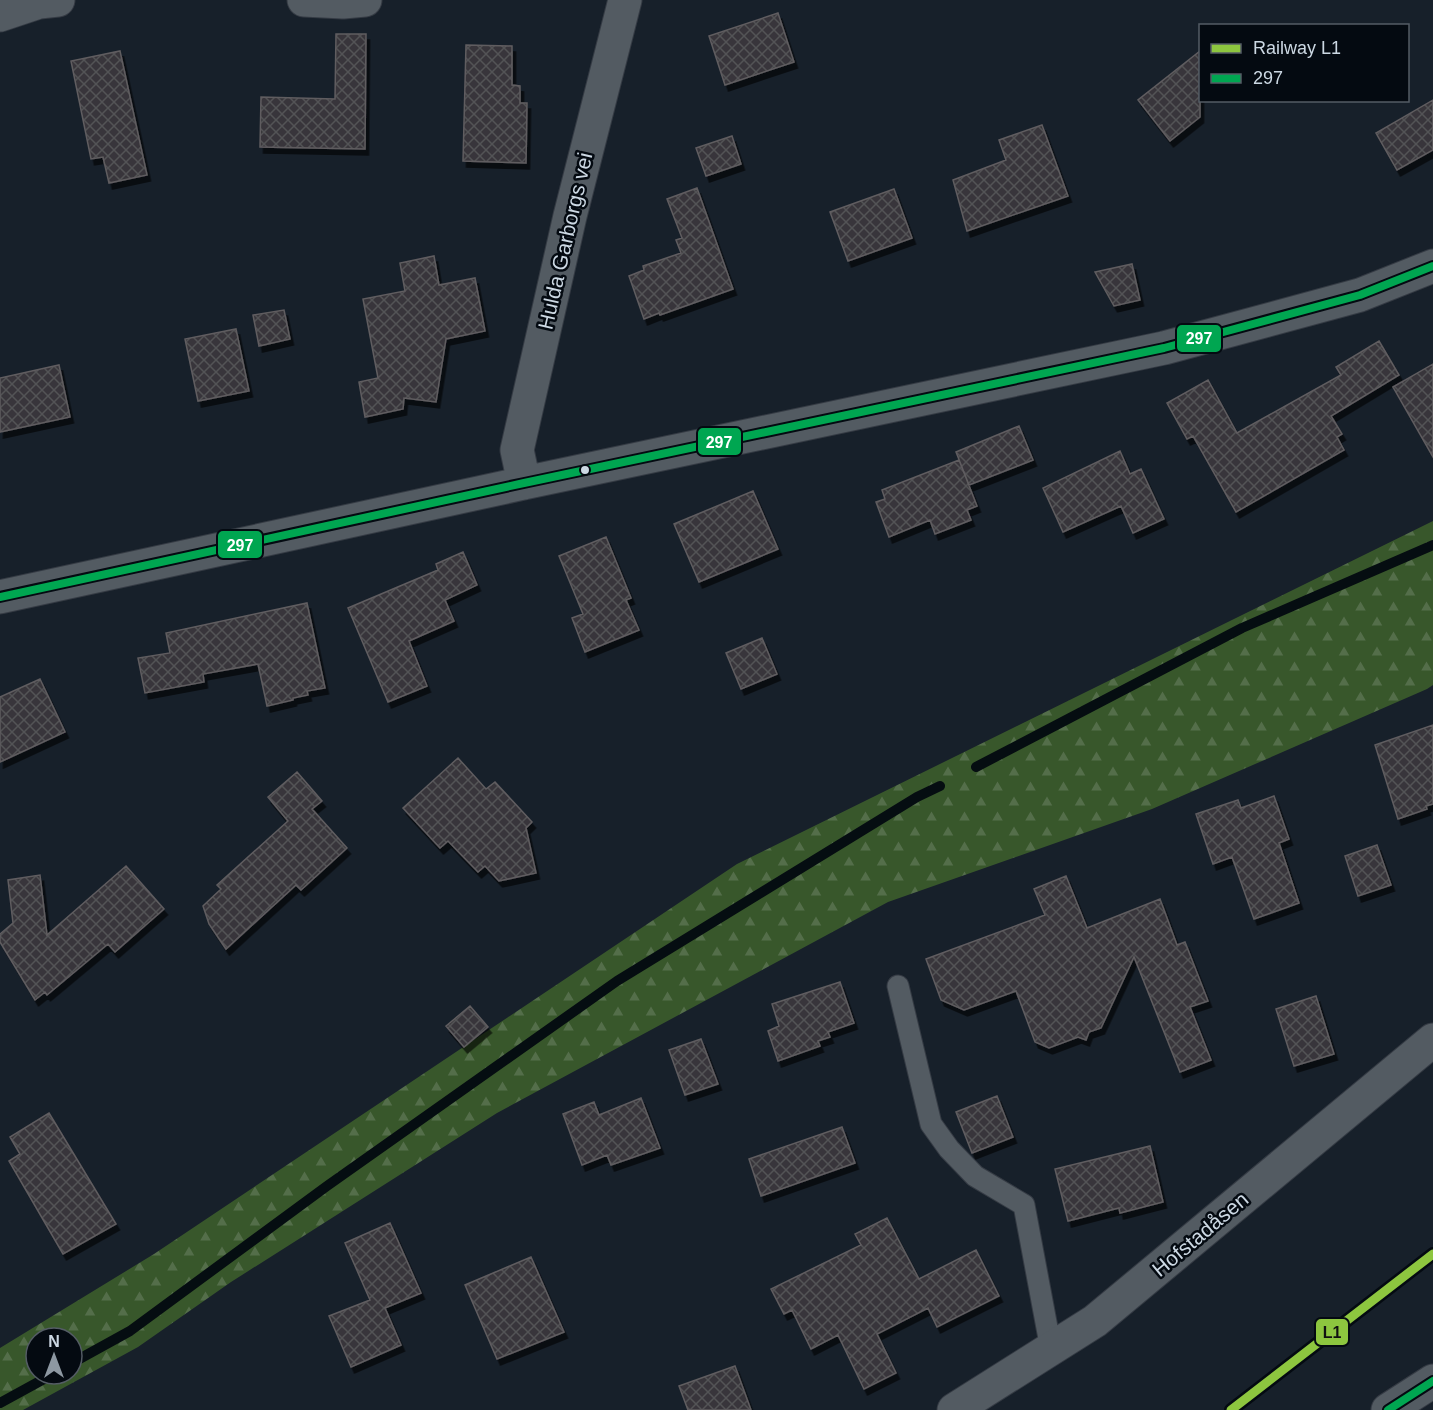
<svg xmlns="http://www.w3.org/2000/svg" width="1433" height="1410" viewBox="0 0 1433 1410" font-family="Arial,sans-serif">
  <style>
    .forest { fill: url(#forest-firs); fill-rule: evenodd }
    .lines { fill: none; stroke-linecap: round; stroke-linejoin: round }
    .stream { stroke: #050d11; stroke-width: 10 }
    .building { fill: url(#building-cross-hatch); stroke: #605d60; stroke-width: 1.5; filter: url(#shadow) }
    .lane-casing { stroke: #353b44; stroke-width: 23 }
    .street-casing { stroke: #353b44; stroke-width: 35 }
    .lane { stroke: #535b62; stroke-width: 21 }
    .street { stroke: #535b62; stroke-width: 33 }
    .bus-1-casing { stroke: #040a11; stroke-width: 12 }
    .bus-1 { stroke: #00a651; stroke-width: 8 }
    .rail-1-casing { stroke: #040a11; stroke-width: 14 }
    .rail-1 { stroke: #8dc63f; stroke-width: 9 }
    .bus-dot { fill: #ccd8e3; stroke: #040a11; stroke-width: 2 }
    .labels { text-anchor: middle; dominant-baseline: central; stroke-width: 5; stroke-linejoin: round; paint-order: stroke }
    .street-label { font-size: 21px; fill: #ccd8e3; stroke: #040a11 }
    .line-badge { stroke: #040a11; stroke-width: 2 }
    .badge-label { font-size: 16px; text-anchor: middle; font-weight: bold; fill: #fff }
    .pale-badge-label { font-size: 16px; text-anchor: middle; font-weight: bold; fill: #111 }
  </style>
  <defs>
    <pattern id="forest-firs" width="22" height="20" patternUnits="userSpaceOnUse" patternTransform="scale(1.5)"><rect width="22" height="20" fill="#38572b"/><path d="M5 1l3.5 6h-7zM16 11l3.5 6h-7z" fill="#546e4a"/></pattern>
    <pattern id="building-cross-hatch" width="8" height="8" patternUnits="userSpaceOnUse" patternTransform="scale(1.5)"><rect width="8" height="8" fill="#37363a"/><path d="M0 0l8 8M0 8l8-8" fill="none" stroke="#535256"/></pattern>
    <filter id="shadow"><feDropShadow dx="3.5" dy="6" stdDeviation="0" flood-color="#0009"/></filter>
  </defs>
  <rect width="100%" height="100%" fill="#17202a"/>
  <path class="forest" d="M 1433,521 L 1433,685 L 1427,689 L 1152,809 L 888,902 L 497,1113 L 231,1282 L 138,1347 L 23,1410 L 0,1410 L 0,1348 L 154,1254 L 737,864 ZM 36,1338 L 72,1338 L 72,1374 L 36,1374 Z"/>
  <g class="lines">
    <path class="stream" d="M 976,767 L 1242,628 L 1433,545
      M 72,1363 L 130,1331 L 327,1186 L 617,981 L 917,797 L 940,786
      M 0,1403 L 53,1374"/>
  </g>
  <path class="building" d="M 778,13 L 794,62 L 725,85 L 709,36 Z
    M 336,34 L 366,34 L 365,149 L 260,147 L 261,97 L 335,99 Z
    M 466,45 L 512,46 L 512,85 L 520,86 L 520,103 L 527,103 L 526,163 L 463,161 Z
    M 120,51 L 147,175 L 109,183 L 103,157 L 91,159 L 71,61 Z
    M 1200,51 L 1200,117 L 1170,141 L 1138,100 Z
    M 1433,100 L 1433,150 L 1397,170 L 1376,133 Z
    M 1042,125 L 1068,196 L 967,231 L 953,180 L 1006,160 L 999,140 Z
    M 732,136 L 741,164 L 706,176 L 696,148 Z
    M 697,188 L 733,289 L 660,315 L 659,313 L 644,319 L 629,276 L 644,270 L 643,266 L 681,253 L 676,240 L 682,238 L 667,199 Z
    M 894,189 L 912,238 L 848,261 L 830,212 Z
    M 434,256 L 439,285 L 475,278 L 485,331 L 446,339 L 436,402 L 404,398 L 403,409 L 365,417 L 359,382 L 378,378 L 363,299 L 405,291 L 400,263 Z
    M 1132,264 L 1140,300 L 1114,306 L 1095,272 Z
    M 284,310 L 290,339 L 259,346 L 253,315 Z
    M 236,329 L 249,391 L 198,401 L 185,339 Z
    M 1379,341 L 1399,375 L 1331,416 L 1342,434 L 1337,437 L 1344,450 L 1236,512 L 1193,436 L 1187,439 L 1167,403 L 1208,380 L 1237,433 L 1341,375 L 1336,367 Z
    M 1433,364 L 1433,457 L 1393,387 Z
    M 59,365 L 70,417 L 0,432 L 0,378 Z
    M 1019,426 L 1033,460 L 969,485 L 956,452 Z
    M 1120,451 L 1130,474 L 1141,469 L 1164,519 L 1133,533 L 1121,506 L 1063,532 L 1043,488 Z
    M 959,460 L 977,506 L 967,510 L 971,520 L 935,534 L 930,520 L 889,537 L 876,502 L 885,499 L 882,490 Z
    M 753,491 L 778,549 L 699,582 L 674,524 Z
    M 606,537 L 631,598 L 626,600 L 639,630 L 585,652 L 572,618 L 583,614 L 559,556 Z
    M 463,552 L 477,585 L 445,600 L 454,621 L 409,641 L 427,686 L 388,702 L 348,608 L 438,570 L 436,564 Z
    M 307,603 L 325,688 L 307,691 L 308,695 L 293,698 L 293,700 L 267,706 L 258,664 L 203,674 L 204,682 L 145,693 L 138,658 L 170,653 L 166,633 Z
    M 762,638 L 777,674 L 741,689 L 726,653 Z
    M 40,679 L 65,732 L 0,762 L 0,697 Z
    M 1433,725 L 1433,804 L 1426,806 L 1427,809 L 1398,819 L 1375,745 Z
    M 458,758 L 486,789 L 495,782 L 532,822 L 526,828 L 536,873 L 499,881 L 485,866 L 478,872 L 448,841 L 440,848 L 403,808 Z
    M 297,772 L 322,801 L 312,809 L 347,848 L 301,890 L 296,885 L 226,949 L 209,924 L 203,906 L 221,889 L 217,885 L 288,821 L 268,797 Z
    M 1274,796 L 1289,839 L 1279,843 L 1299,903 L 1254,919 L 1232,857 L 1213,864 L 1196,814 L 1238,800 L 1241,808 Z
    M 1377,845 L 1391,885 L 1358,896 L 1345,856 Z
    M 126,866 L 164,909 L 115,952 L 108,944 L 47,995 L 45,992 L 35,1000 L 0,942 L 0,934 L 13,923 L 8,880 L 40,875 L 47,935 Z
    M 1066,876 L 1087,928 L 1160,899 L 1177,945 L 1185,942 L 1208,1001 L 1190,1007 L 1211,1060 L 1180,1072 L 1134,957 L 1101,1028 L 1089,1032 L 1086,1040 L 1078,1037 L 1049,1048 L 1035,1042 L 1016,991 L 964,1010 L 941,1000 L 926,959 L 1045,915 L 1034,889 Z
    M 840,982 L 854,1023 L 828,1032 L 830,1037 L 818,1041 L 820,1046 L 778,1061 L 768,1031 L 779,1026 L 772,1004 Z
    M 1316,996 L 1334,1054 L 1294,1066 L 1276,1009 Z
    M 470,1006 L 488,1027 L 464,1047 L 446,1026 Z
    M 701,1039 L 718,1084 L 685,1095 L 669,1050 Z
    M 997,1096 L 1013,1137 L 972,1153 L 956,1112 Z
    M 641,1098 L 660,1148 L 611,1165 L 607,1155 L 582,1165 L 563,1114 L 594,1102 L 599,1115 Z
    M 49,1113 L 116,1224 L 63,1254 L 9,1161 L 20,1154 L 10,1137 Z
    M 842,1127 L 855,1163 L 761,1196 L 749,1159 Z
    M 1150,1146 L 1163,1202 L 1120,1213 L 1119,1208 L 1068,1221 L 1055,1169 Z
    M 887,1218 L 919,1279 L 976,1250 L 999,1296 L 937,1327 L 928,1308 L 877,1334 L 896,1373 L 864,1389 L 838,1335 L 811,1349 L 792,1310 L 784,1314 L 771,1289 L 861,1245 L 855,1234 Z
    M 390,1223 L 421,1293 L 385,1308 L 401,1345 L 351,1367 L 329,1316 L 370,1300 L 345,1243 Z
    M 531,1257 L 564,1332 L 497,1359 L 465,1285 Z
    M 735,1366 L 751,1410 L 688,1410 L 679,1386 Z"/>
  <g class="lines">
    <defs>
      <path id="lane" d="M 898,986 L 931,1124 L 949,1149 L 975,1176 L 1024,1205 L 1051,1349"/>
      <path id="street" d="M 304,0 L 343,2 L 365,0
        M 0,15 L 39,2 L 58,0
        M 524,483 L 517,450 L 570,216 L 625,0
        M 0,597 L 524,483 L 1164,348 L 1360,295 L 1433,266
        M 954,1410 L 1095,1321 L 1433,1040
        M 1388,1410 L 1433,1381"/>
    </defs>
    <use href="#lane" class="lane-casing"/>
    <use href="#street" class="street-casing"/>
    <use href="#lane" class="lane"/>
    <use href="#street" class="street"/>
    <defs>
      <path id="bus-1" d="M 0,597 L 524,483 L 1164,348 L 1360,295 L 1433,266
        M 1388,1410 L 1433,1381"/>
    </defs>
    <use href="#bus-1" class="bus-1-casing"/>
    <use href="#bus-1" class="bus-1"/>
    <defs>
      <path id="rail-1" d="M 1231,1410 L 1433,1254"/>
    </defs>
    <use href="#rail-1" class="rail-1-casing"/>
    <use href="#rail-1" class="rail-1"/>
  </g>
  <circle class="bus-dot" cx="585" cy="470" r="5"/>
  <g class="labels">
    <g class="street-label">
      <text transform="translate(565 241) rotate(-77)">Hulda Garborgs vei</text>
      <text transform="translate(1200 1234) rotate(-40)">Hofstadåsen</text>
    </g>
  </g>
  <g class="line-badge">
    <rect x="1176" y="324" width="46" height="29" rx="6" fill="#00a651"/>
    <rect x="697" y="427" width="45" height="29" rx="6" fill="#00a651"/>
    <rect x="217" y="530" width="46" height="29" rx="6" fill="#00a651"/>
    <rect x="1315" y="1318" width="34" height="28" rx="6" fill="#8dc63f"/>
  </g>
  <g class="badge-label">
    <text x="1199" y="344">297</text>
    <text x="719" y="448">297</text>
    <text x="240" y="551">297</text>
  </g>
  <g class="pale-badge-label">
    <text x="1332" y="1338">L1</text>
  </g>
  <rect x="1199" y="24" width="210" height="78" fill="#040a11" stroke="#545c65" stroke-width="1.5"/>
  <rect x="1211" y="44" width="30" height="9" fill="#8dc63f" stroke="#545c65" stroke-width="1.5"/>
  <text x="1253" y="54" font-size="18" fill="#ccd8e3">Railway L1</text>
  <rect x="1211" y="74" width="30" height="9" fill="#00a651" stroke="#545c65" stroke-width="1.5"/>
  <text x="1253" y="84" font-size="18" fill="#ccd8e3">297</text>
  <g transform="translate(54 1356)"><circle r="28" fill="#040a11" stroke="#545c65" stroke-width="1.5"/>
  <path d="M0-4.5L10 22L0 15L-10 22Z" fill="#8d98a2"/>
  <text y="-9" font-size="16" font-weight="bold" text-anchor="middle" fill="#ccd8e3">N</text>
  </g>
</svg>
